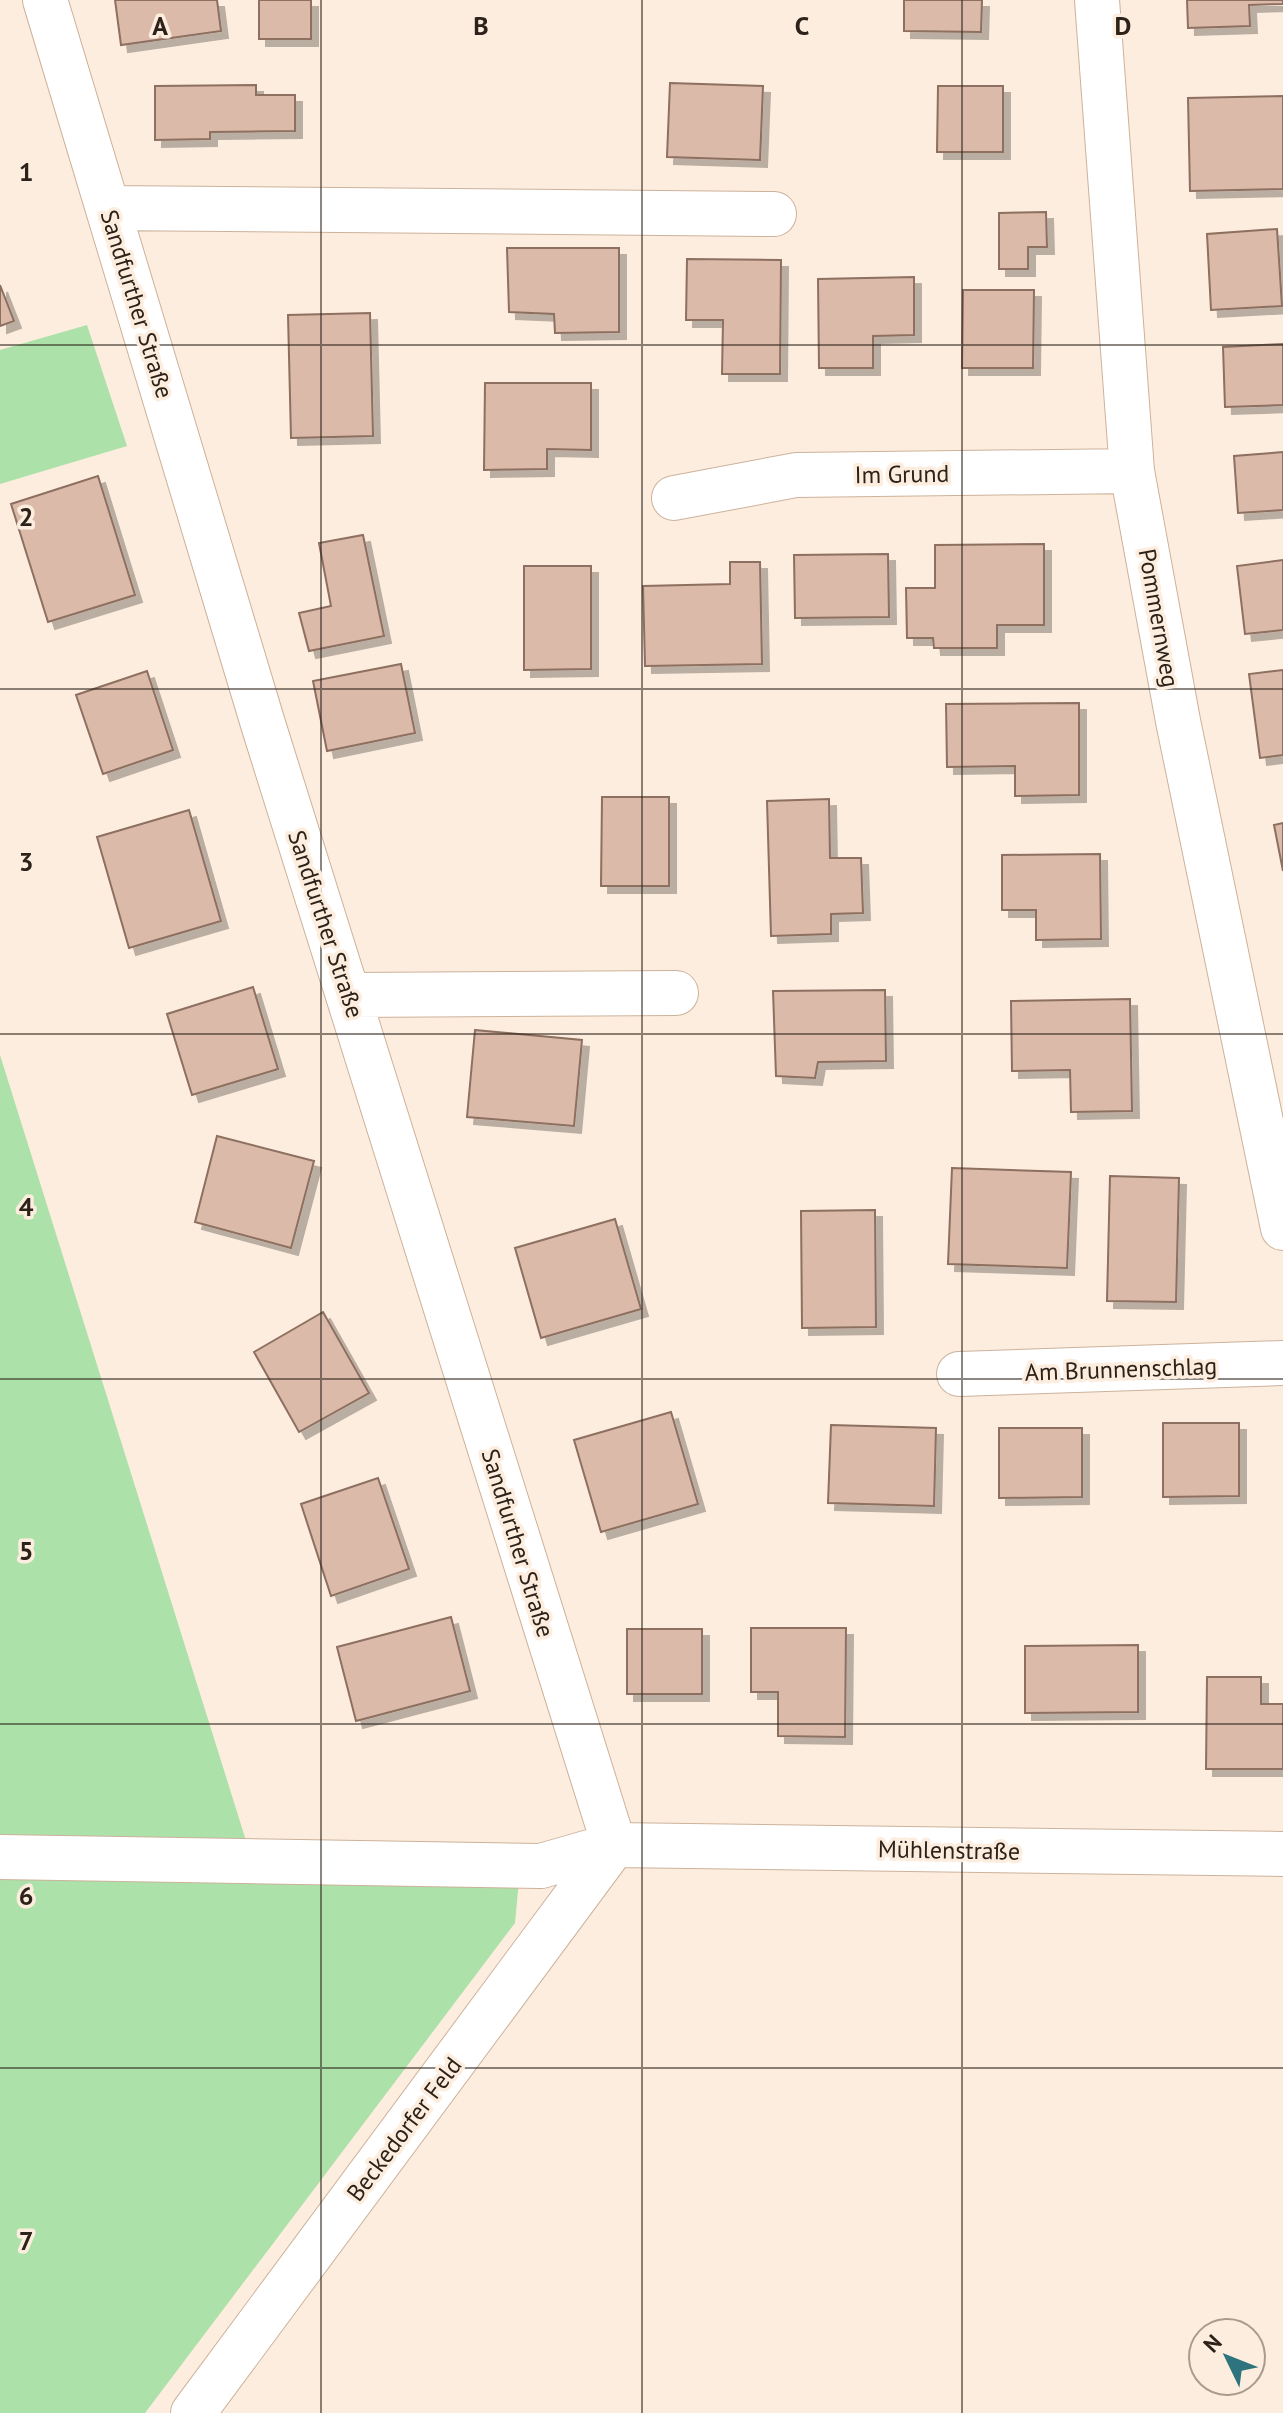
<svg xmlns="http://www.w3.org/2000/svg" width="1283" height="2413" viewBox="0 0 1283 2413" font-family="'PT Sans',sans-serif">
  <style>
    .green { fill: #ace1a9 }
    .building { fill: #dbbaa9; stroke: #8d6f60; stroke-width: 2; filter: url(#shadow) }
    .lines { fill: none; stroke-linecap: round; stroke-linejoin: round }
    .minor-casing { stroke: #ccb29b; stroke-width: 46 }
    .minor { stroke: #fff; stroke-width: 44 }
    .grid { fill: none; stroke: #2c2219; stroke-width: 2; stroke-opacity: 0.55 }
    .labels { text-anchor: middle; dominant-baseline: central; stroke-width: 7; stroke-linejoin: round; paint-order: stroke }
    .street-label { font-size: 24px; fill: #2c2219; stroke: #fdedde }
    .grid-label { font-size: 26px; text-anchor: middle; font-weight: bold; fill: #2c2219; stroke: #fdedde; stroke-width: 7; stroke-linejoin: round; paint-order: stroke }
  </style>
  <defs>
    <filter id="shadow"><feDropShadow dx="7" dy="7" stdDeviation="0" flood-color="#0004"/></filter>
  </defs>
  <rect width="100%" height="100%" fill="#fdedde"/>
  <path class="green" d="M 87,325 L 127,446 L 0,484 L 0,350 Z
    M 0,1055 L 248,1847 L 519,1880 L 515,1923 L 145,2413 L 0,2413 Z"/>
  <path class="building" d="M 115,0 L 217,0 L 221,31 L 121,45 Z
    M 259,0 L 311,0 L 311,39 L 259,39 Z
    M 904,0 L 982,0 L 981,32 L 904,31 Z
    M 1187,0 L 1283,0 L 1283,4 L 1249,5 L 1250,26 L 1188,28 Z
    M 670,83 L 763,86 L 760,160 L 667,157 Z
    M 256,85 L 256,95 L 295,95 L 295,131 L 210,132 L 210,139 L 155,140 L 155,86 Z
    M 938,86 L 1003,86 L 1003,152 L 937,152 Z
    M 1283,96 L 1283,189 L 1190,191 L 1188,98 Z
    M 1046,212 L 1047,247 L 1028,247 L 1028,269 L 999,269 L 999,213 Z
    M 1277,229 L 1282,306 L 1211,310 L 1207,234 Z
    M 507,248 L 619,248 L 619,332 L 555,333 L 554,314 L 509,312 Z
    M 687,259 L 781,260 L 780,374 L 722,374 L 723,320 L 686,320 Z
    M 914,277 L 914,335 L 873,336 L 873,368 L 819,368 L 818,279 Z
    M 0,285 L 14,321 L 0,326 Z
    M 963,290 L 1034,290 L 1033,368 L 962,368 Z
    M 370,313 L 373,436 L 291,438 L 288,315 Z
    M 1283,344 L 1283,405 L 1225,407 L 1223,347 Z
    M 485,383 L 591,383 L 591,450 L 547,449 L 547,469 L 484,470 Z
    M 1283,452 L 1283,510 L 1238,513 L 1234,456 Z
    M 98,476 L 135,595 L 48,622 L 11,504 Z
    M 363,535 L 384,636 L 309,651 L 299,613 L 331,606 L 319,543 Z
    M 1044,544 L 1044,625 L 997,625 L 997,648 L 934,648 L 933,638 L 907,638 L 906,588 L 935,588 L 935,545 Z
    M 888,554 L 889,617 L 795,618 L 794,555 Z
    M 1283,560 L 1283,630 L 1245,634 L 1237,566 Z
    M 730,562 L 760,562 L 762,664 L 645,666 L 643,586 L 730,584 Z
    M 524,566 L 591,566 L 591,669 L 524,670 Z
    M 401,664 L 415,733 L 327,751 L 313,681 Z
    M 1283,670 L 1283,755 L 1260,758 L 1249,674 Z
    M 147,671 L 173,750 L 103,774 L 76,695 Z
    M 1079,703 L 1079,795 L 1015,796 L 1015,766 L 947,767 L 946,704 Z
    M 602,797 L 669,797 L 669,886 L 601,886 Z
    M 829,799 L 830,858 L 861,858 L 863,913 L 831,914 L 831,934 L 771,936 L 767,801 Z
    M 189,810 L 221,921 L 129,948 L 97,837 Z
    M 1283,823 L 1283,871 L 1274,825 Z
    M 1100,854 L 1101,939 L 1036,940 L 1036,910 L 1002,910 L 1002,855 Z
    M 253,987 L 278,1069 L 192,1095 L 167,1014 Z
    M 885,990 L 886,1061 L 818,1062 L 815,1078 L 776,1076 L 773,991 Z
    M 1130,999 L 1132,1111 L 1071,1112 L 1070,1070 L 1012,1071 L 1011,1001 Z
    M 475,1030 L 582,1040 L 574,1126 L 467,1117 Z
    M 217,1136 L 314,1161 L 291,1248 L 195,1222 Z
    M 952,1168 L 1071,1172 L 1067,1268 L 948,1264 Z
    M 1110,1176 L 1179,1178 L 1176,1302 L 1107,1301 Z
    M 875,1210 L 876,1327 L 802,1328 L 801,1211 Z
    M 615,1219 L 641,1309 L 541,1338 L 515,1248 Z
    M 323,1312 L 369,1393 L 299,1432 L 254,1352 Z
    M 671,1412 L 698,1504 L 601,1532 L 574,1440 Z
    M 1163,1423 L 1239,1423 L 1239,1496 L 1163,1497 Z
    M 831,1425 L 936,1428 L 934,1506 L 828,1503 Z
    M 999,1428 L 1082,1428 L 1082,1497 L 999,1498 Z
    M 378,1478 L 409,1569 L 331,1596 L 301,1504 Z
    M 451,1617 L 470,1691 L 356,1721 L 337,1647 Z
    M 751,1628 L 846,1628 L 845,1737 L 778,1736 L 778,1692 L 751,1692 Z
    M 627,1629 L 702,1629 L 702,1694 L 627,1694 Z
    M 1138,1645 L 1138,1712 L 1025,1713 L 1025,1646 Z
    M 1207,1677 L 1261,1677 L 1261,1704 L 1283,1704 L 1283,1769 L 1206,1769 Z"/>
  <g class="lines">
    <defs>
      <path id="minor" d="M 45,0 L 263,724 L 614,1845
        M 1097,0 L 1132,471 L 1178,721 L 1283,1228
        M 108,208 L 774,214
        M 674,498 L 796,475 L 1132,471
        M 349,995 L 676,993
        M 959,1374 L 1283,1363
        M 0,1857 L 541,1866 L 614,1845 L 1283,1854
        M 193,2413 L 614,1845"/>
    </defs>
    <use href="#minor" class="minor-casing"/>
    <use href="#minor" class="minor"/>
  </g>
  <path class="grid" d="M 321,0 L 321,2413M 642,0 L 642,2413M 962,0 L 962,2413M 0,345 L 1283,345M 0,689 L 1283,689M 0,1034 L 1283,1034M 0,1379 L 1283,1379M 0,1724 L 1283,1724M 0,2068 L 1283,2068"/>
  <g class="labels">
    <g class="street-label">
      <text transform="translate(137 304) rotate(73)">Sandfurther Straße</text>
      <text transform="translate(902 474) rotate(-1)">Im Grund</text>
      <text transform="translate(1159 618) rotate(80)">Pommernweg</text>
      <text transform="translate(326 924) rotate(72)">Sandfurther Straße</text>
      <text transform="translate(1121 1369) rotate(-2)">Am Brunnenschlag</text>
      <text transform="translate(518 1543) rotate(73)">Sandfurther Straße</text>
      <text transform="translate(949 1850) rotate(1)">Mühlenstraße</text>
      <text transform="translate(404 2129) rotate(-53)">Beckedorfer Feld</text>
    </g>
  </g>
  <g class="grid-label">
    <text x="160" y="35">A</text>
    <text x="481" y="35">B</text>
    <text x="802" y="35">C</text>
    <text x="1123" y="35">D</text>
    <text x="26" y="181">1</text>
    <text x="26" y="526">2</text>
    <text x="26" y="871">3</text>
    <text x="26" y="1216">4</text>
    <text x="26" y="1560">5</text>
    <text x="26" y="1905">6</text>
    <text x="26" y="2250">7</text>
  </g>
  <g transform="translate(1227 2357) rotate(313)"><circle r="38" fill="#fdedde" stroke="#a99c8f" stroke-width="2"/>
  <path d="M0-6L14 30L0 20L-14 30Z" fill="#2d747f"/>
  <text y="-12" font-size="22" font-weight="bold" text-anchor="middle" fill="#2c2219">N</text>
  </g>
</svg>
